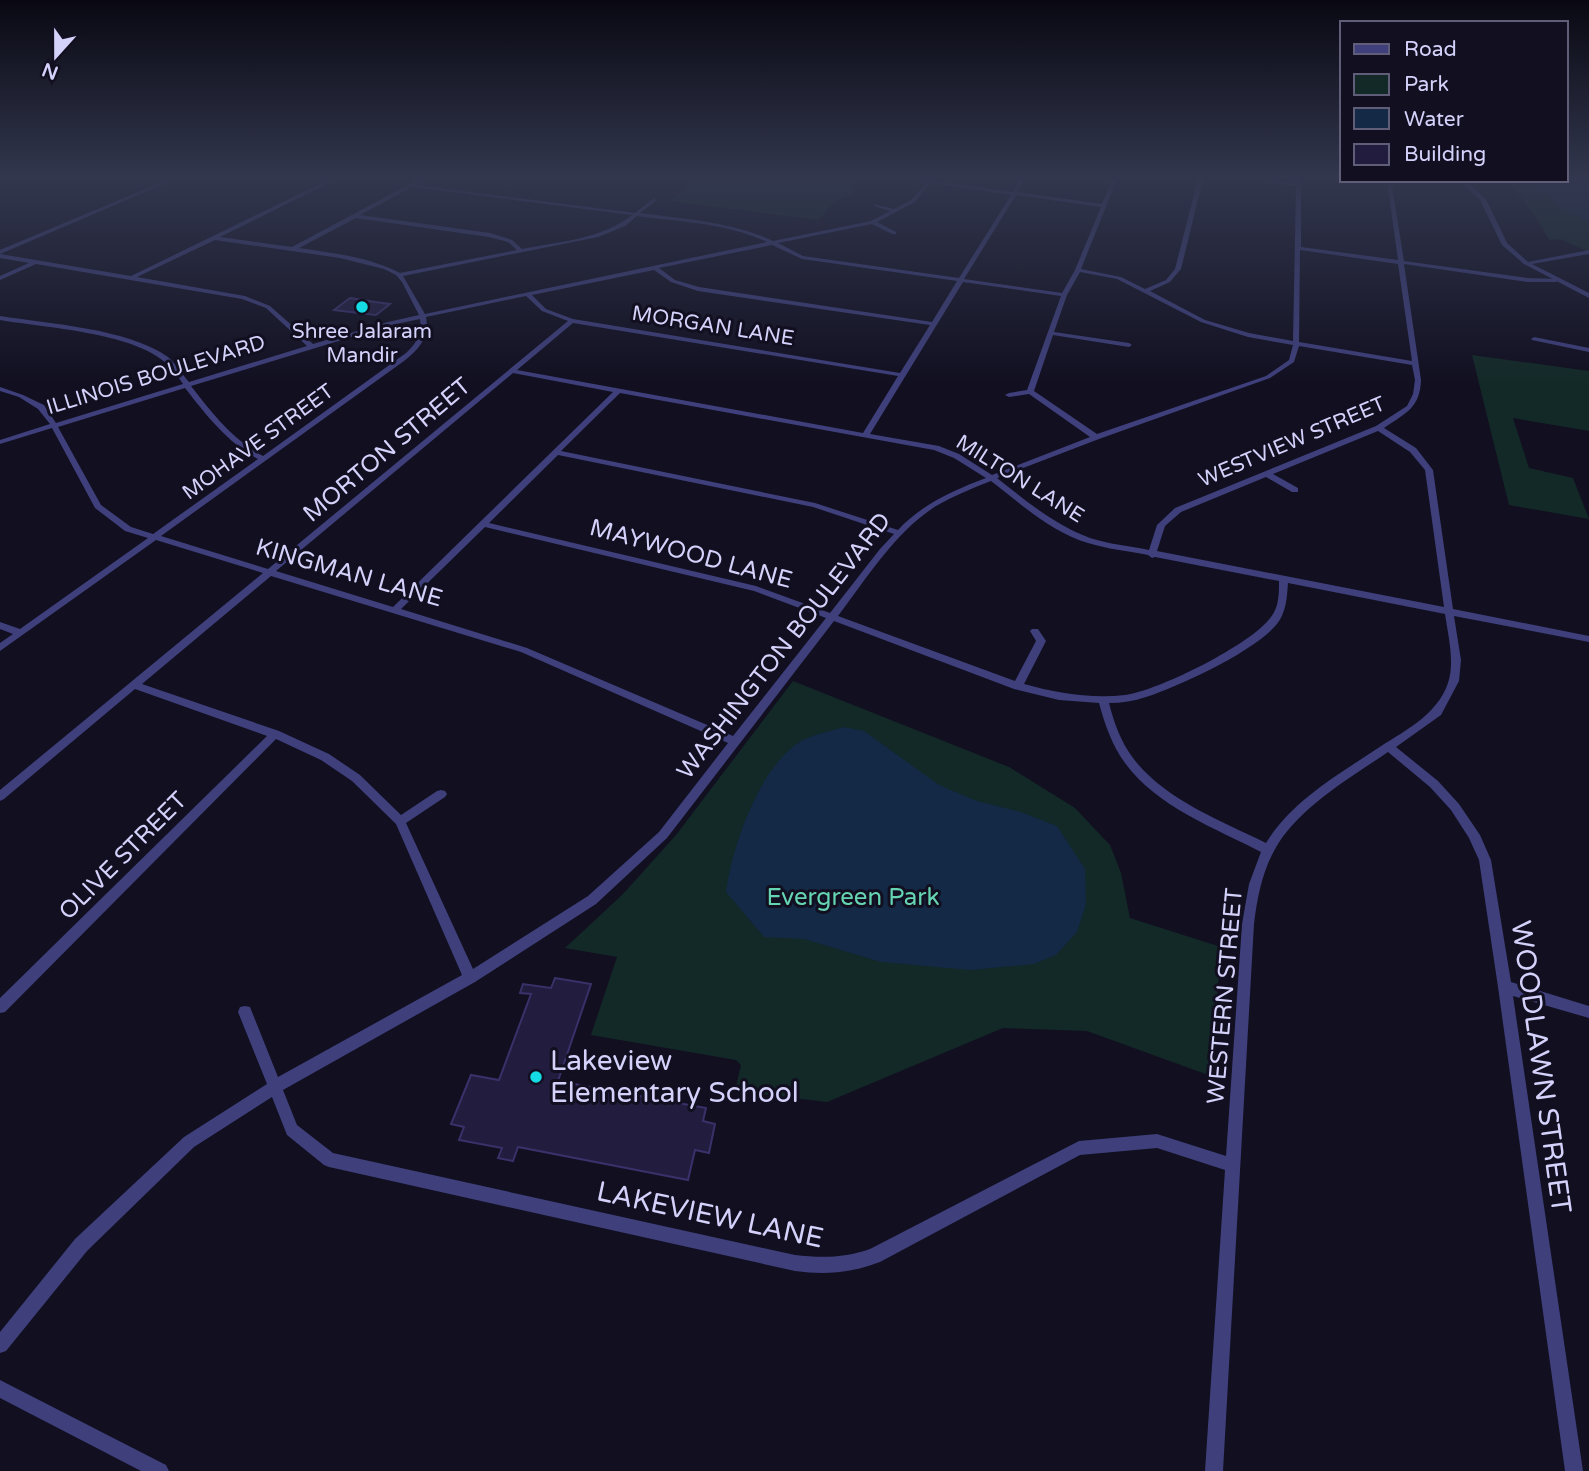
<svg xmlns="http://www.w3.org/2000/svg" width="1589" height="1471" viewBox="0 0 1589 1471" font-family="'Varela Round',sans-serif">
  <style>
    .green { fill: #132927 }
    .water { fill: #132945 }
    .building { fill: #221d3f; stroke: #393169; stroke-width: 2 }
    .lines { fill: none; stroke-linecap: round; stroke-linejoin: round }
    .minor { fill: #3e3f7b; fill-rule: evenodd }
    .tertiary { fill: #3e3f7b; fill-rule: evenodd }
    .poi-dot { fill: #14dbe4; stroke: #110f20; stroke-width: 2.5 }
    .labels { text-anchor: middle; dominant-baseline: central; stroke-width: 6; stroke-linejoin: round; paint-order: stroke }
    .far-street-label { font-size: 21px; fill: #d4d2fb; stroke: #110f20 }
    .far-poi-label { font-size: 21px; fill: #d4d2fb; stroke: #110f20 }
    .street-label { font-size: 24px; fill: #d4d2fb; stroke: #110f20 }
    .park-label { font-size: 24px; fill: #65d4b2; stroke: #110f20 }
    .near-poi-label { font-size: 28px; fill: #d4d2fb; stroke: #110f20; text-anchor: start }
    .near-street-label { font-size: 28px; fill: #d4d2fb; stroke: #110f20 }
  </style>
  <rect width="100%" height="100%" fill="#110f20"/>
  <path class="green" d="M 697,179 L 857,179 L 851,186 L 854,194 L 836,201 L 818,220 L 670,201 Z
    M 1589,179 L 1589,250 L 1587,251 L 1560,239 L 1549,240 L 1537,219 L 1508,180 Z
    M 1472,355 L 1589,371 L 1589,431 L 1513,418 L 1529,468 L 1573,478 L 1589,519 L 1509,505 Z
    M 793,681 L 1009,767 L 1075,808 L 1110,845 L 1121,873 L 1130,918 L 1221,947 L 1211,1076 L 1087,1031 L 1003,1028 L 827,1102 L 735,1091 L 741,1065 L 736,1060 L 591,1035 L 617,957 L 565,948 L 623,894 L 676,835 Z"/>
  <path class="water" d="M 1589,179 L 1589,221 L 1561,209 L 1546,192 L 1523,180 Z
    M 844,727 L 864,731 L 939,785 L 977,801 L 1021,812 L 1057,826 L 1085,869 L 1086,904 L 1077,932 L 1056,955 L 1034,964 L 971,970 L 881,962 L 804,939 L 764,937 L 726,892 C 732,846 760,764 803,740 C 815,734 831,731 844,727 Z"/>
  <path class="building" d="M 350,298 L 375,302 L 390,304 L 376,315 L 334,310 Z
    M 555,978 L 591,984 L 558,1081 L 706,1108 L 703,1121 L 715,1124 L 709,1153 L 695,1150 L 688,1180 L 518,1147 L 513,1161 L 498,1158 L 502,1148 L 459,1140 L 464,1127 L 451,1124 L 471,1075 L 499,1080 L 531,994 L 520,993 L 523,984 L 551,988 Z"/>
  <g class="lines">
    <path class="minor" d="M 169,179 L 176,179 L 0,254 L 0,250 Z
      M 330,179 L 337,179 L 220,237 L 292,247 L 419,179 L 426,179 L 416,185 L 635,213 L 654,198 L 656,201 L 640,213 C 685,219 732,222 773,241 L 871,221 L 890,211 L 874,206 L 874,204 L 894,209 L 911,200 L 926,183 L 907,179 L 934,179 L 933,181 L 1013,192 L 1020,179 L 1025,179 L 1017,192 L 1102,204 L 1112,179 L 1117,179 L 1081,269 L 1121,277 L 1145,289 L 1166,280 L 1175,269 L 1198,179 L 1203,179 L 1181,269 L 1170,282 L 1150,291 L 1205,320 L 1249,333 L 1293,341 L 1296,186 L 1247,179 L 1265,179 L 1296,183 L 1297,179 L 1301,179 L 1301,247 L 1398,260 L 1387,180 L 1391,180 L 1404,261 L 1527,278 L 1558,279 L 1559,280 L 1556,282 L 1527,282 L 1404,264 L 1421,380 C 1420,408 1406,413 1384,428 L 1416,448 L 1433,470 L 1453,609 L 1589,636 L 1589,642 L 1454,616 L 1461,660 L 1459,681 L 1441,715 L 1396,747 L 1438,781 L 1459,804 L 1480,835 L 1491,860 L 1511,982 L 1589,1006 L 1589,1018 L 1513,996 L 1583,1471 L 1565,1471 L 1498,987 L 1479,860 L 1469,838 L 1451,810 L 1430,787 L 1388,752 C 1350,778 1296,809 1274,851 C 1262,873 1257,899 1254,924 L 1223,1471 L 1205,1471 L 1225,1170 L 1157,1148 L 1080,1155 L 880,1262 C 852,1273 825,1275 795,1271 L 329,1167 L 324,1165 L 287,1135 L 272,1097 L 194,1147 L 87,1251 L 6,1351 L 0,1353 L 0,1332 L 75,1239 L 184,1137 L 267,1084 L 238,1012 L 240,1007 L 245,1006 L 250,1007 L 278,1077 L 462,975 L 396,824 L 352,781 L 321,760 L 276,739 L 5,1012 L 0,1013 L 0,998 L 267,736 L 135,689 L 4,799 L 0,801 L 0,790 L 263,573 L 156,540 L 0,651 L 0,643 L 13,634 L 0,629 L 0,622 L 20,629 L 148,538 L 125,531 L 95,508 L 52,428 L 0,444 L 0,440 L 50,424 L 38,409 L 19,397 L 0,391 L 0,387 L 23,395 L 44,405 L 56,423 L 183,384 C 178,377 173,369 166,363 C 131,332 46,328 0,320 L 0,316 C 49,324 127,328 168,357 C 176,364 182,374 189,382 L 307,346 L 266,308 L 242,299 L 36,264 L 0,280 L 0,276 L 29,263 L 0,258 L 0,254 L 131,276 ZM 931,183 L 1011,195 L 959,278 L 803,256 L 778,243 L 872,224 L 892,234 L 896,234 L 896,232 L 877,222 L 915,202 ZM 412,187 L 632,215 C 602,239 559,242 522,249 L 512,240 L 490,233 L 360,215 ZM 1016,195 L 1101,207 L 1075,270 L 1062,293 L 964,279 ZM 637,216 C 681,222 727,223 767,242 L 425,314 L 403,276 L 598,237 L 625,226 ZM 356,218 L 489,237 L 508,242 L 517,250 L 400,273 C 370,257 333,253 299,248 ZM 215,240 L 340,258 L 384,269 L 396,275 L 402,282 L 419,315 L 388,322 L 313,344 L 270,306 L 245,296 L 137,277 ZM 772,245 L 802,259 L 957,281 L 932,322 L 699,287 L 675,280 L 659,268 ZM 1300,250 L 1398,264 L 1412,361 L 1299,342 ZM 654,270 L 671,282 L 698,291 L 930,325 L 900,373 L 573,319 L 546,309 L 532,295 ZM 1080,272 L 1117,279 L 1201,322 L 1248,337 L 1293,345 L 1289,360 L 1266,376 L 1097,434 L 1034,391 L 1053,335 L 1129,347 L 1132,345 L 1129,343 L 1054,332 L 1067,295 ZM 963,282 L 1061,296 L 1027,390 L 1009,393 L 1005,395 L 1009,397 L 1029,394 L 1090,437 L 992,475 L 959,454 L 939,446 L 870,434 ZM 526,296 L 542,311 L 568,321 L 268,569 L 161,536 L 404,361 C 419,349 430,337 426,317 ZM 420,319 C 422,333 417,343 406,353 L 263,456 C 232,439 212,413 191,386 L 391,325 ZM 573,323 L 898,376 L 863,433 L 517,370 ZM 1299,346 L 1412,365 L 1415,380 L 1413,394 L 1407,406 L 1376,426 L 1175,508 L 1157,525 L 1149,550 C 1130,546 1108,544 1090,538 C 1055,525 1026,501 997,478 L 1099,439 L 1270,378 L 1294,362 ZM 513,373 L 613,392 L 393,607 L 276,571 ZM 185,388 C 207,416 227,442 258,459 L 153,534 L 131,527 L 101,505 L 58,427 ZM 620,393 L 934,450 L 954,458 L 986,478 C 954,490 922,504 898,530 L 815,503 L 561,451 ZM 1378,431 L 1410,452 L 1425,470 L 1444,607 L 1157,551 L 1165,526 L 1181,512 L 1266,477 L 1292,492 L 1298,492 L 1298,488 L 1273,474 ZM 558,455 L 813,507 L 894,534 L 880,549 L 830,613 L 756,586 L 489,523 ZM 991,481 C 1021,504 1051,532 1088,543 C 1107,549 1128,551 1148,555 L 1152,558 L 1155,557 L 1279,581 C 1279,593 1279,607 1271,617 C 1252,644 1158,691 1125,695 C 1091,699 1057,693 1024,684 L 1046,641 L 1038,629 L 1032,629 L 1030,631 L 1036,641 L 1015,681 L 838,616 C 867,578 895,532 936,506 C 954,496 972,488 991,481 ZM 485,527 L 754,591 L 826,618 L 733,736 L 527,648 L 401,609 ZM 271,576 L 521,652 L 728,743 L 659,832 L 588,896 L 473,969 L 406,823 L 445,797 L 447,794 L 445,791 L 441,790 L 437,791 L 401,815 L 360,775 L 329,754 L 279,731 L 142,684 ZM 1288,583 L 1445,614 C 1448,635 1455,662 1448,683 C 1437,716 1402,732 1375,750 C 1336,776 1291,802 1266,843 C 1220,820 1165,800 1133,758 C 1121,742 1114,723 1109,703 C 1122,703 1134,701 1146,697 C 1180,686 1255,651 1277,624 C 1286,612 1287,598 1288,583 ZM 834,621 L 1014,689 L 1059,700 L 1099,703 C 1105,725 1112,745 1125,763 C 1157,807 1215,828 1261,852 L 1249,884 L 1242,924 L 1226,1156 L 1157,1134 L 1079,1141 L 870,1249 C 845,1258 821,1258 795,1255 L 333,1153 L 297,1125 L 283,1090 L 475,982 L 596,904 L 667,838 Z
      M 1589,250 L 1589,254 L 1526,265 L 1523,263 Z
      M 1534,337 L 1589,348 L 1589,352 L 1532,340 L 1531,339 Z
      M 0,1380 L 166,1465 L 169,1471 L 141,1471 L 0,1398 Z"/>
    <path class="tertiary" d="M 1458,180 L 1465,180 L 1486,199 L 1507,243 L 1528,262 L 1589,293 L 1589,298 L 1524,264 L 1502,245 L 1480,200 Z"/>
  </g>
  <linearGradient id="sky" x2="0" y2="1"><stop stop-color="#090812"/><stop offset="0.46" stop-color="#32374e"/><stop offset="1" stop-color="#32374e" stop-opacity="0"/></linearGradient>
  <rect width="1589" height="385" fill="url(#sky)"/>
  <g class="poi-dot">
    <circle cx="362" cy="307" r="7"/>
    <circle cx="536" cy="1077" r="7"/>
  </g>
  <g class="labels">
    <g class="far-street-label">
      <text transform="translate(713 326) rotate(9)">MORGAN LANE</text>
      <text transform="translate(156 375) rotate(-17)">ILLINOIS BOULEVARD</text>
      <text transform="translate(258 442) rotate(-36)">MOHAVE STREET</text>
      <text transform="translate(1292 442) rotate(-23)">WESTVIEW STREET</text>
      <text transform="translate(1020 479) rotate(32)">MILTON LANE</text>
    </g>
    <g class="far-poi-label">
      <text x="362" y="331">Shree Jalaram<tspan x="362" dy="24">Mandir</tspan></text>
    </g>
    <g class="street-label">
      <text transform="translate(387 450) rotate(-40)">MORTON STREET</text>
      <text transform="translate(691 554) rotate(15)">MAYWOOD LANE</text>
      <text transform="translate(349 573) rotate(16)">KINGMAN LANE</text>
      <text transform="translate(784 646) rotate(-52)">WASHINGTON BOULEVARD</text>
      <text transform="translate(123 856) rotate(-45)">OLIVE STREET</text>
      <text transform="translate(1225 996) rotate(-85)">WESTERN STREET</text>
    </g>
    <g class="park-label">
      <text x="853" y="897">Evergreen Park</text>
    </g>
    <g class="near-poi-label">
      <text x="550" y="1061">Lakeview<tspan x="550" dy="32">Elementary School</tspan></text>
    </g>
    <g class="near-street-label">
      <text transform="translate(1541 1067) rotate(82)">WOODLAWN STREET</text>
      <text transform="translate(710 1215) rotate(12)">LAKEVIEW LANE</text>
    </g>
  </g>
  <rect x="1340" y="21" width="228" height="161" fill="#110f20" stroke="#5f5d78" stroke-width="2"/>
  <rect x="1354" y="44" width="35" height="10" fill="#3e3f7b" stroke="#5f5d78" stroke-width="2"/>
  <text x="1404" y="56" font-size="21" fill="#d4d2fb">Road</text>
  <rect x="1354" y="74" width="35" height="21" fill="#132927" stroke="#5f5d78" stroke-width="2"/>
  <text x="1404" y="91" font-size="21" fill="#d4d2fb">Park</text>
  <rect x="1354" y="108" width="35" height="21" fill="#132945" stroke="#5f5d78" stroke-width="2"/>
  <text x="1404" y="126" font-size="21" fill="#d4d2fb">Water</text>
  <rect x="1354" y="144" width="35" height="21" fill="#221d3f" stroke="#5f5d78" stroke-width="2"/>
  <text x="1404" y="161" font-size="21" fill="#d4d2fb">Building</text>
  <g transform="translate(56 56) rotate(201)" stroke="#110f20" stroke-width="5" paint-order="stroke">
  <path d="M0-5L12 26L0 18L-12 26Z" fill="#d4d2fb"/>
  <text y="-10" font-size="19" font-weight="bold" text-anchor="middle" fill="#d4d2fb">N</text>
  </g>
</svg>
